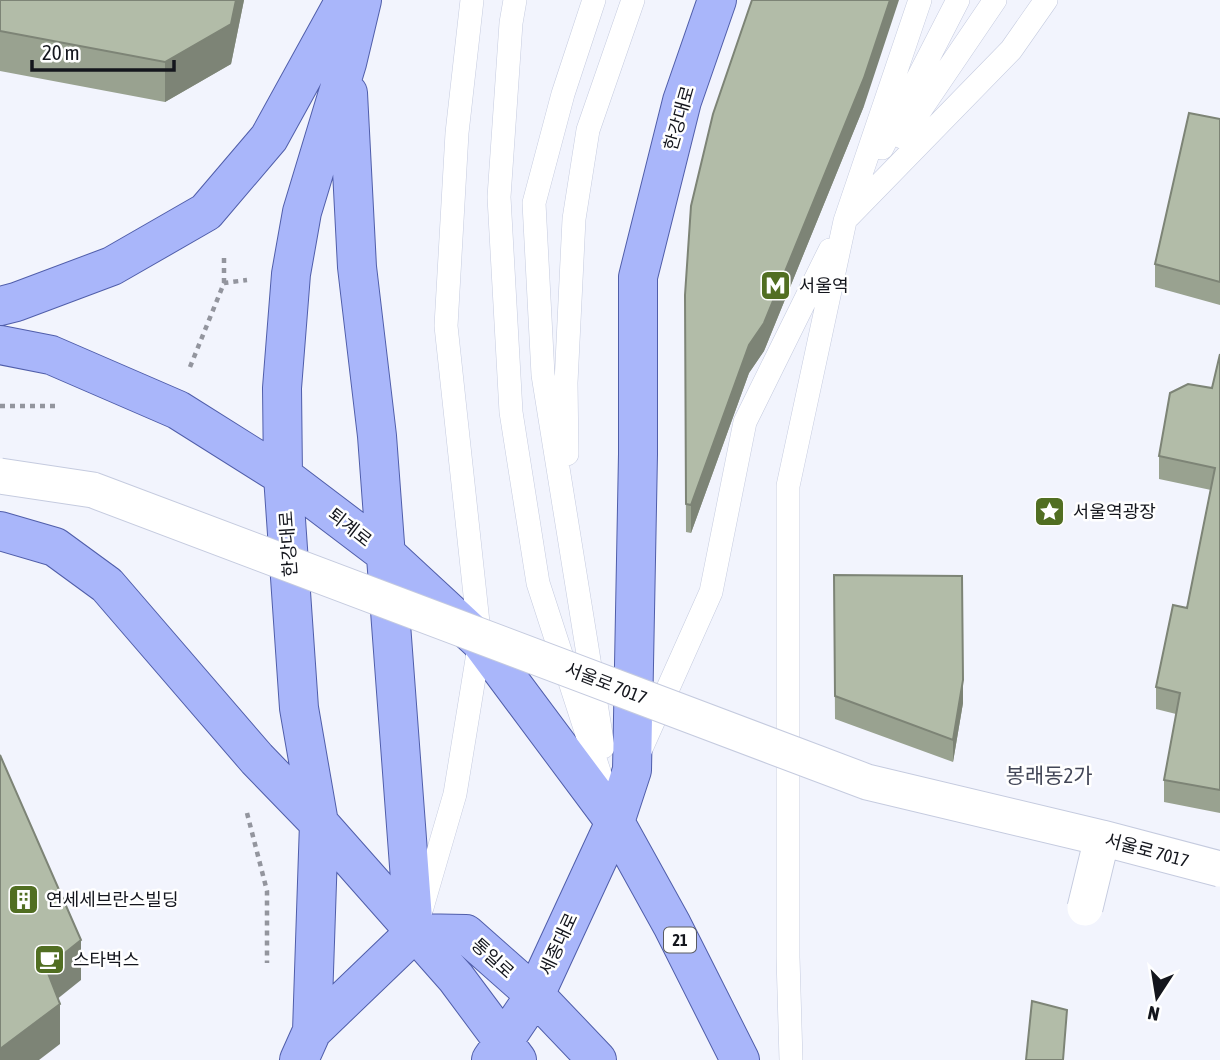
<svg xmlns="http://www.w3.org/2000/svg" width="1220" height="1060" viewBox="0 0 1220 1060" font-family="'Asap Condensed','Noto Sans KR',sans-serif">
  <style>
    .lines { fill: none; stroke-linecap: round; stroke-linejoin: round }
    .service-casing { stroke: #c5cbdf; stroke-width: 24 }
    .primary-casing { stroke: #505eaa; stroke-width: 40 }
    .path { stroke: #93959e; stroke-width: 4.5; stroke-dasharray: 5 5; stroke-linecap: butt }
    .service { stroke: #fff; stroke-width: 23 }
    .primary { stroke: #a9b6fa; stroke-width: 38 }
    .pedestrian-bridge-casing { stroke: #c5cbdf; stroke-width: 37; stroke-linecap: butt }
    .pedestrian-bridge { stroke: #fff; stroke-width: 35 }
    .wall { fill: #99a290 }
    .shaded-wall { fill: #7d8476 }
    .building { fill: #b2bca8; stroke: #7d8476; stroke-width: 2 }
    .labels { text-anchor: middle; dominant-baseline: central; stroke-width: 5; stroke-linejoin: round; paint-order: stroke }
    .shield { fill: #fff; stroke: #5a5c61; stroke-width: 2 }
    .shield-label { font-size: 16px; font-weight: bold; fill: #14161d }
    .street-label { font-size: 18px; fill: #14161d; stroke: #fff }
    .poi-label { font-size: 18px; fill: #14161d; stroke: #fff; text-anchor: start }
    .quarter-label { font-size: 21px; fill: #424657; stroke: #fff }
  </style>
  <rect width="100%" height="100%" fill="#f2f4fd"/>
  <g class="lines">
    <defs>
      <path id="service" d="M 515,0 L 511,23 L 499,197 L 511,412 L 538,583 L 607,796
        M 594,0 L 563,94 L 534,203 L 543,375 L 603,747
        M 902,137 L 995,0
        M 882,148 L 958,0
        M 849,216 L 1011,50 L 1046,0
        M 567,454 L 566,383 L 574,219 L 588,130 L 633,0
        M 640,751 L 711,592 L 745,422 L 830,250
        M 421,911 L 455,794 L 480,641 L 446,326 L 457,133 L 472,0
        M 791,1060 L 788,957 L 788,486 L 845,221 L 920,0"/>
      <path id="primary" d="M 348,93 L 357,267 L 377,436 L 414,933
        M 0,306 L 16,302 L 112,266 L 206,212 L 269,138 L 345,0
        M 0,345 L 51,355 L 178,410 L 283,476 L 386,554 L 480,641 L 615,822 L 672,925 L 740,1060
        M 0,531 L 55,547 L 107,585 L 257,759 L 319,823 L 456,978 L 517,1060
        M 312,1031 L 319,823 L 299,708 L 283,476 L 282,388 L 291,274 L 302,212 L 347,63 L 362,0
        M 299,1060 L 312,1031 L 414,933 L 466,934 L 535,995 L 597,1060
        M 491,1060 L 535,995 L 615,822 L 632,770 L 638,454 L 638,277 L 682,101 L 717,0"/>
    </defs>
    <use href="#service" class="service-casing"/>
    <use href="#primary" class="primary-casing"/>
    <path class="path" d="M 224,283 L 224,253
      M 190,367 L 224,283 L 247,280
      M 0,406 L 55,406
      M 247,813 L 267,891 L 267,963"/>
    <use href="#service" class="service"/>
    <use href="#primary" class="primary"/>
    <defs>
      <path id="pedestrian-bridge" d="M 0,476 L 93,490 L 867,782 L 1102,838 L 1220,869
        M 1085,908 L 1102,838"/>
    </defs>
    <use href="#pedestrian-bridge" class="pedestrian-bridge-casing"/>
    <use href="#pedestrian-bridge" class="pedestrian-bridge"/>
  </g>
  <path class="wall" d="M 0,0 L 244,0 L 231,64 L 165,102 L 0,71 Z
    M 864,106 L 764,351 L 749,373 L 691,533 L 686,532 L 685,295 Z
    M 1220,119 L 1220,305 L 1155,287 L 1155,264 Z
    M 1220,354 L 1220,813 L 1164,802 L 1164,780 L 1176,714 L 1156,709 L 1156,687 L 1187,608 L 1211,490 L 1159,479 L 1159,456 L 1212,388 Z
    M 834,575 L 963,703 L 953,762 L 835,719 Z"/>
  <path class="shaded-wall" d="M 236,0 L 244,0 L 231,64 L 165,102 L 165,62 Z
    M 890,0 L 899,0 L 864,106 L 764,351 L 749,373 L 691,533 L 691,505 L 749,345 Z
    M 963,680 L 963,703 L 953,762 L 953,740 Z
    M 81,940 L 81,980 L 46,1008 L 46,968 Z
    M 60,1004 L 60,1044 L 39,1060 L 0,1060 L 0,1049 Z"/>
  <path class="building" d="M 0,0 L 236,0 L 231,24 L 165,62 L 0,31 Z
    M 752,0 L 890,0 L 864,78 L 764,323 L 749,345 L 691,505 L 686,504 L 685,295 L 691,206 L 713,114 Z
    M 1189,113 L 1220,119 L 1220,282 L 1155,264 Z
    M 1220,354 L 1220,790 L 1164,780 L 1180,693 L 1156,687 L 1173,605 L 1187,608 L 1215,468 L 1159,456 L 1170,393 L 1188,384 L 1212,388 Z
    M 834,575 L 962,576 L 963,680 L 953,740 L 835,696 Z
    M 0,755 L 81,940 L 46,968 L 60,1004 L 0,1049 Z
    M 1032,1001 L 1067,1010 L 1063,1060 L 1026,1060 Z"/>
  <defs>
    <symbol id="metro-square" viewBox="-11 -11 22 22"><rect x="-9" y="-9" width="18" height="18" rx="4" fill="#516e22" stroke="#fff"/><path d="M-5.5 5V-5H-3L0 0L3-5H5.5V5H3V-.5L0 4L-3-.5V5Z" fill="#fff"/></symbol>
    <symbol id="sight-square" viewBox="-11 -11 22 22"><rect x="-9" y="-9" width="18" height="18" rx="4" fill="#516e22" stroke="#fff"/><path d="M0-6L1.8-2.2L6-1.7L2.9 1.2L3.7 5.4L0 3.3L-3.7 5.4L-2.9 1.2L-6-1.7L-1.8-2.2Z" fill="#fff"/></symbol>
    <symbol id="building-square" viewBox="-11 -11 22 22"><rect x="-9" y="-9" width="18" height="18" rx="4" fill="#516e22" stroke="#fff"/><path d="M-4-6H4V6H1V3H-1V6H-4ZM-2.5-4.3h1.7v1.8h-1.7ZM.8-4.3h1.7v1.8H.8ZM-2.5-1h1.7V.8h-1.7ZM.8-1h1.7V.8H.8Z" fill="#fff"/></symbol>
    <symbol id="cafe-square" viewBox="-11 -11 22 22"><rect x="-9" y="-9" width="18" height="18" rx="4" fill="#516e22" stroke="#fff"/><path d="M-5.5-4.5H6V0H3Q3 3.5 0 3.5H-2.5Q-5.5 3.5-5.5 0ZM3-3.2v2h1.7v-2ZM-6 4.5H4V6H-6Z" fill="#fff"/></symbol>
  </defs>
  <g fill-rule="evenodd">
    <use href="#metro-square" x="758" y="268" width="35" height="35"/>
    <use href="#sight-square" x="1032" y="494" width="35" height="35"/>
    <use href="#building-square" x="6" y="882" width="35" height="35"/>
    <use href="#cafe-square" x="32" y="942" width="35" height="35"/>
  </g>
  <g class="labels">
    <rect class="shield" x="664" y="927.5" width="32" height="25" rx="5"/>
    <g class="shield-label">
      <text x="680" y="940">21</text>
    </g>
    <g class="street-label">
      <text transform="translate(679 118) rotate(-74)">한강대로</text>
      <text transform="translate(350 527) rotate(38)">퇴계로</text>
      <text transform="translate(288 544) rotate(-94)">한강대로</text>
      <text transform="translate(606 683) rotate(21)">서울로 7017</text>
      <text transform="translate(1147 850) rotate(15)">서울로 7017</text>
      <text transform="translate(558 944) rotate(-65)">세종대로</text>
      <text transform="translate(493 958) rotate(42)">통일로</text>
    </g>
    <g class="poi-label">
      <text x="799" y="285">서울역</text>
      <text x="1073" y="511">서울역광장</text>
      <text x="46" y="899">연세세브란스빌딩</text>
      <text x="73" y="959">스타벅스</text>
    </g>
    <g class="quarter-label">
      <text x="1049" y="775">봉래동2가</text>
    </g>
  </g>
  <g transform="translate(1157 997) rotate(192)" stroke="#ffffff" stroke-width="5" paint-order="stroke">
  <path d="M0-5L12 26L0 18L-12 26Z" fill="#14161d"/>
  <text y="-10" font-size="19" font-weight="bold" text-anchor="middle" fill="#14161d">N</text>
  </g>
  <path d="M32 60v10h142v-10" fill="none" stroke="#14161d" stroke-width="3.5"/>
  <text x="42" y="60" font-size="21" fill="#14161d" stroke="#ffffff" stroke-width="5" paint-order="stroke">20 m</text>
</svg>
